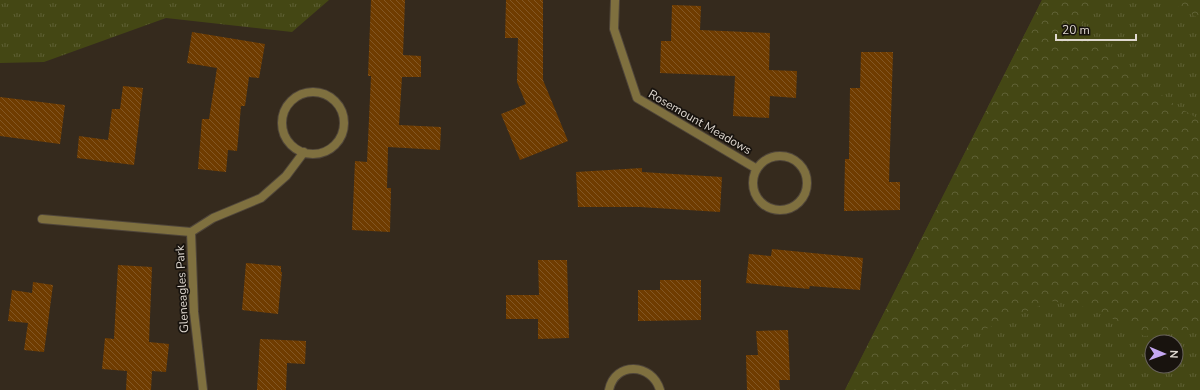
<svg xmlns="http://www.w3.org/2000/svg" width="1200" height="390" viewBox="0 0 1200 390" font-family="'Nunito Sans',sans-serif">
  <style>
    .grass { fill: url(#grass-tufts); fill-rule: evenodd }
    .forest { fill: url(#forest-crowns) }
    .building { fill: url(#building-back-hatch) }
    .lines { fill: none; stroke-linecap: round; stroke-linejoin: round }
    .street-casing { stroke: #50463a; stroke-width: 10 }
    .street { stroke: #7f703f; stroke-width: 8 }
    .labels { text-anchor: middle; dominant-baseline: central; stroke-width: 3.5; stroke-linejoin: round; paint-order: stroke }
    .street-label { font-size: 12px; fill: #dfd8d0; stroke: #18130e }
  </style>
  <defs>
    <pattern id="grass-tufts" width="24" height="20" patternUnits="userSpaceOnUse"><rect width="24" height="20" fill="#444714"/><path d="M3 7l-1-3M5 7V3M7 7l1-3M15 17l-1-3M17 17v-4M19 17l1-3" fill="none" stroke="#5f6135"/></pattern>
    <pattern id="forest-crowns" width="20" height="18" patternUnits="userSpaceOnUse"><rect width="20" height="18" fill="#444714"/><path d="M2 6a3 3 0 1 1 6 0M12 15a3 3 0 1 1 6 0" fill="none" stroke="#5f6135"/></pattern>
    <pattern id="building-back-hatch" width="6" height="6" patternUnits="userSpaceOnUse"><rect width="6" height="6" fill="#6f3c00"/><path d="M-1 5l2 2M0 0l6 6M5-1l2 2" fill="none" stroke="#835724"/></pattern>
  </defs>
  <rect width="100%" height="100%" fill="#352a1d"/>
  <path class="grass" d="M 0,0 L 329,0 L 292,32 L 166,18 L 44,62 L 0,63 Z
    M 1042,0 L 1200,0 L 1200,390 L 845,390 ZM 1152,342 L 1176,342 L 1176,366 L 1152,366 Z"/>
  <path class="forest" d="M 1042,0 L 1091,0 L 1081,28 L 1169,101 L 1200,120 L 1200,332 L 1144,336 L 1095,309 L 1051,301 L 967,337 L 957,390 L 845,390 Z
    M 1184,0 L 1200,0 L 1200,19 L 1175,5 Z"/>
  <path class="building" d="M 371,0 L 405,0 L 403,55 L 421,56 L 421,77 L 402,77 L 399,125 L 441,127 L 440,150 L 388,147 L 387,188 L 391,188 L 390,232 L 352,230 L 355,161 L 367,162 L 371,76 L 368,76 Z
    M 506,0 L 543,0 L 543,80 L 568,141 L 520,160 L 501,114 L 526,104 L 517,82 L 518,38 L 505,38 Z
    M 672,5 L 701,6 L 700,30 L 770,33 L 769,70 L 797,71 L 796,98 L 770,96 L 769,118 L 733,116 L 735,76 L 660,73 L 661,41 L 671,41 Z
    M 192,32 L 265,44 L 259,78 L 249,77 L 245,106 L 241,106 L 237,151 L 228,150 L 226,172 L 198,169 L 202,119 L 209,119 L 217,68 L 187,63 Z
    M 861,52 L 893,52 L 889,182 L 900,182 L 900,210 L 844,211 L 845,159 L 849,159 L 850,88 L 860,88 Z
    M 123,86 L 143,88 L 134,165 L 77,158 L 79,136 L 108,140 L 112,109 L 120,109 Z
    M 0,97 L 65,105 L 60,144 L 0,136 Z
    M 642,168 L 642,172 L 722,177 L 720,212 L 640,207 L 578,207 L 576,172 Z
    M 772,249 L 863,258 L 860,290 L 810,286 L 809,289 L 746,283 L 749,254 L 771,256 Z
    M 538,260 L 567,260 L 569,338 L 538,339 L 538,319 L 506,319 L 506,295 L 539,295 Z
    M 246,263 L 281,266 L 281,272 L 282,272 L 278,314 L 242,310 Z
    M 118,265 L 152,267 L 149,342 L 169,344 L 166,372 L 152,371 L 151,390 L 126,390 L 127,371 L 102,369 L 105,338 L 114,339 Z
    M 660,280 L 701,280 L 701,320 L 638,321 L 638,290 L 660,290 Z
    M 33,282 L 53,285 L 44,352 L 24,350 L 28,323 L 8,321 L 12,290 L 32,293 Z
    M 788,330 L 790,380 L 779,380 L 780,390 L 747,390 L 746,355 L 758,355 L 756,331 Z
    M 260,339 L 306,341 L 305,364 L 287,363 L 286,390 L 257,390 Z"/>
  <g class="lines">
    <defs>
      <path id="street" d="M 615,0 L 614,29 L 637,98 L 757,169
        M282 123a31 31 0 1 1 62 0a31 31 0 1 1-62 0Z
        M753 183a27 27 0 1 1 54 0a27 27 0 1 1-54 0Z
        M 42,219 L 191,232
        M 203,390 L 194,312 L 191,232 L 213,218 L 261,198 L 286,176 L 304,152
        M 609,390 C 615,361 652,363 660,390"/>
    </defs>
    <use href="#street" class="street-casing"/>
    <use href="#street" class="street"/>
  </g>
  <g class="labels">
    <g class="street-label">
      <text transform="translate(700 122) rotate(30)">Rosemount Meadows</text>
      <text transform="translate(182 289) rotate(-93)">Gleneagles Park</text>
    </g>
  </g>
  <g transform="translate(1164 354) rotate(92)"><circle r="19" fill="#18130e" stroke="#68625c"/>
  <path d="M0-3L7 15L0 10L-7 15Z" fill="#c4a7f1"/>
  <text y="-6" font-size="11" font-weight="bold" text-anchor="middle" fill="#dfd8d0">N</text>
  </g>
  <path d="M1056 34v6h80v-6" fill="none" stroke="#dfd8d0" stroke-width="2"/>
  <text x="1062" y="34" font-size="12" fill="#dfd8d0" stroke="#18130e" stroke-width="3" paint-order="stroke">20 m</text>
</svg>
